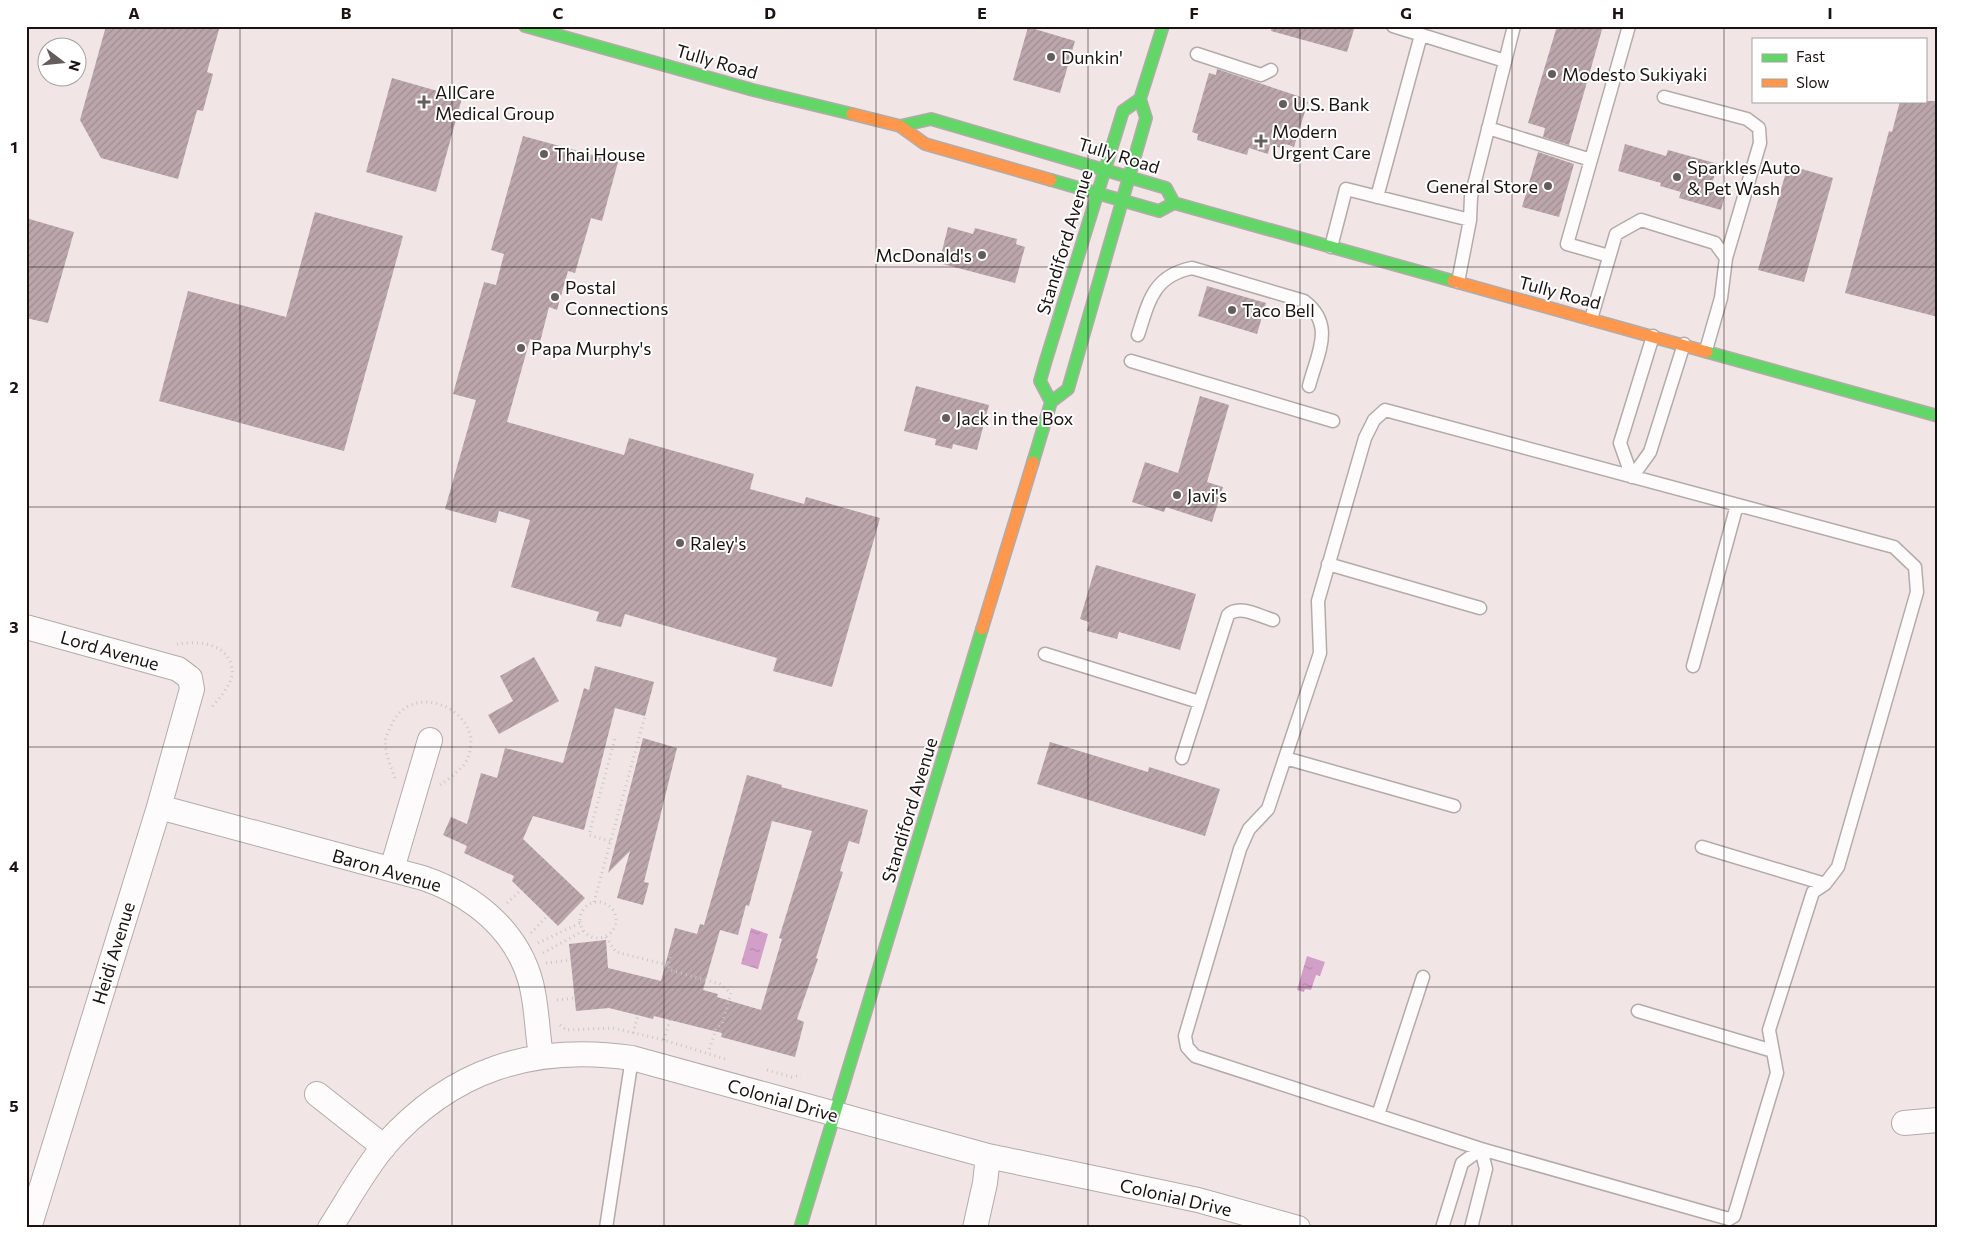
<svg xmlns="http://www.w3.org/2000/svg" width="1964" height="1254" viewBox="0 0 1964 1254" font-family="Commissioner,sans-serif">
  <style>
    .water { fill: url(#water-ripples) }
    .building { fill: url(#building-hatch); fill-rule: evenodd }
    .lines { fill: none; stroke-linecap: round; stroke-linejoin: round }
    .lane-casing { stroke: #b3abaa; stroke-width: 15 }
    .street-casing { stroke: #b3abaa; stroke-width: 26 }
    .fast-casing { stroke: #b3abaa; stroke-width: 14 }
    .slow-casing { stroke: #b3abaa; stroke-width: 14 }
    .path { stroke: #cbc7c6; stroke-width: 3; stroke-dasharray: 1 4; stroke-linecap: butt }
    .lane { stroke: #fdfbfb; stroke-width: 12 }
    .street { stroke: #fdfbfb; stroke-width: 24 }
    .fast { stroke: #63d668; stroke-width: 11 }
    .slow { stroke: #ff974d; stroke-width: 11 }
    .grid { fill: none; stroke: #1a1312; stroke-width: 1; stroke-opacity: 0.55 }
    .poi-dot { fill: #655d5c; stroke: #fff; stroke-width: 2 }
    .labels { text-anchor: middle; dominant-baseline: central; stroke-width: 4; stroke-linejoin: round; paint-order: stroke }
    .poi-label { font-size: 18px; fill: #1a1312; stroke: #fff; text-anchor: start }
    .street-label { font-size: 18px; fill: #1a1312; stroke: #fff }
    .neatline { fill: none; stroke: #1a1312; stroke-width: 2 }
    .grid-label { font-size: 16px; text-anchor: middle; font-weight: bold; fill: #1a1312 }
  </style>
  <defs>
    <pattern id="water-ripples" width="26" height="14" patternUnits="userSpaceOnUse" patternTransform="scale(1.25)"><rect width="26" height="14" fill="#d29fc8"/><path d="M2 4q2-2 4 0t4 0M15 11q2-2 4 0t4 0" fill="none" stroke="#b488ab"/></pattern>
    <pattern id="building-hatch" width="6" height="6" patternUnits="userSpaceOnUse" patternTransform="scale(1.25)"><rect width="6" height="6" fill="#bba6ab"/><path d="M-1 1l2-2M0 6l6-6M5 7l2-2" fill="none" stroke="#a08e92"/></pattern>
  </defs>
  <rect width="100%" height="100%" fill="#f1e6e5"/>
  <path class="water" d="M 751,928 L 768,934 L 758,969 L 741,964 Z
    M 1307,956 L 1325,962 L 1320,976 L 1316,975 L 1311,990 L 1305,989 L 1304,992 L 1297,990 Z"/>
  <path class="building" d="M 106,26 L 220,26 L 207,72 L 213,74 L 203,111 L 197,110 L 178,179 L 101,158 L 80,120 Z
    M 1272,26 L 1355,26 L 1347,52 L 1271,31 Z
    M 1557,26 L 1603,26 L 1569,145 L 1543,137 L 1545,128 L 1528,123 Z
    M 1028,27 L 1075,41 L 1060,93 L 1013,80 Z
    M 1217,69 L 1301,97 L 1300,99 L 1308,102 L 1294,147 L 1286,144 L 1285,149 L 1270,145 L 1268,154 L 1249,148 L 1247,155 L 1197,140 L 1198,134 L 1192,132 L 1209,73 L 1216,75 Z
    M 392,78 L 462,98 L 436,192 L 366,172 Z
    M 1900,101 L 1938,101 L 1938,317 L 1845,293 L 1889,131 L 1892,132 Z
    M 523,136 L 618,162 L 602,221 L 591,218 L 575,273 L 568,271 L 557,310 L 549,307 L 540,342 L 530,339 L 507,422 L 624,455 L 629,438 L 754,474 L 750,489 L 804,504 L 806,497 L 880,518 L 832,687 L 773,671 L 777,658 L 625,614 L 621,627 L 596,621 L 599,612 L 511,587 L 530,520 L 499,511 L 496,523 L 445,509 L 476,400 L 453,394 L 484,282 L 496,285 L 504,254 L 491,250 Z
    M 1625,144 L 1666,156 L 1668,150 L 1718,164 L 1711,187 L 1726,191 L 1721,210 L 1679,198 L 1681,192 L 1660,186 L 1661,183 L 1618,171 Z
    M 1538,152 L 1574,164 L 1559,217 L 1522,207 Z
    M 1788,165 L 1833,178 L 1804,282 L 1758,270 Z
    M 315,212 L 403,236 L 344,451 L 159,401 L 188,291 L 286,317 Z
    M 26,218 L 74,232 L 48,323 L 26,318 Z
    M 948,227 L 973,234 L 975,228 L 1017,239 L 1016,244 L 1025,247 L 1015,283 L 939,263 Z
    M 1207,286 L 1266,303 L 1257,334 L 1198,316 Z
    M 916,386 L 989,405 L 977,450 L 953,444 L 952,449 L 935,445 L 936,439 L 904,431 Z
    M 1200,396 L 1229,405 L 1207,482 L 1223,487 L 1212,522 L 1166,507 L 1164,512 L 1132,502 L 1145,462 L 1178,473 Z
    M 1096,565 L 1196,594 L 1180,650 L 1119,632 L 1117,639 L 1087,631 L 1089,622 L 1080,619 Z
    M 534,657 L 559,701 L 499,734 L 488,715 L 513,701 L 500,676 Z
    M 595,666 L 654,682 L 645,716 L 615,708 L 584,830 L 533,816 L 523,839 L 585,898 L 558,926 L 512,881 L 514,876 L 464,853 L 467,846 L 443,835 L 451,817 L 467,824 L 481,773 L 497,778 L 505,748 L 563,763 L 584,688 L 589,690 Z
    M 643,738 L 677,748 L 644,882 L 649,883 L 643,905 L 617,898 L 630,851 L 608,873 Z
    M 1050,742 L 1148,772 L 1149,767 L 1220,789 L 1205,836 L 1037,784 Z
    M 747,775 L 782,785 L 781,787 L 868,810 L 859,844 L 849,841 L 840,871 L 843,872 L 816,958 L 818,959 L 797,1019 L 804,1022 L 795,1057 L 721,1037 L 722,1033 L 654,1016 L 653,1019 L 609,1008 L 576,1011 L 569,944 L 606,940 L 608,968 L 661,981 L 675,928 L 697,934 L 700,924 L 704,925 ZM 772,821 L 812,831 L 779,938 L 782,939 L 761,1010 L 717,997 L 718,994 L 703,990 L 720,930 L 738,935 L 746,905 L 749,906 Z"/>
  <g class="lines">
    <defs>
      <path id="lane" d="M 1393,26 L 1505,61
        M 1197,54 L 1261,75 L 1271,70
        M 1664,97 L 1747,119 L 1759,128 L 1760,143 L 1726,258
        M 1488,128 L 1591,160
        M 1377,197 L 1421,35
        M 1331,247 L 1346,189 L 1470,220
        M 1609,256 L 1567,244 L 1629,26
        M 1458,282 L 1470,220 L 1471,197 L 1514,26
        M 1591,319 L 1616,234 L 1641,220 L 1715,243 L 1726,258 L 1721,298 L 1706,350
        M 1138,335 C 1149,301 1153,276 1192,268 L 1304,301 C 1336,325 1317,354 1309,386
        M 1131,361 L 1333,421
        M 1385,410 L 1894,547 L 1915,567 L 1917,592 L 1838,867 L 1825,884 L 1813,892 L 1769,1030 L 1777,1073 L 1734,1216 L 1729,1219 L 1481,1149 L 1195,1056 L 1187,1047 L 1185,1036 L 1240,849 L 1249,829 L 1268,809 L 1320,653 L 1318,601 L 1365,438 L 1374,420 Z
        M 1632,477 L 1620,443 L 1653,336
        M 1632,477 L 1650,452 L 1684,344
        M 1328,564 L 1480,608
        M 1045,654 L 1199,702
        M 1693,666 L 1737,505
        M 1182,758 L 1228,615 C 1239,604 1259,616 1273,620
        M 1285,758 L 1454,806
        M 1702,847 L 1825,884
        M 1638,1011 L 1773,1051
        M 1378,1115 L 1423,977
        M 606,1228 L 632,1058
        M 1442,1228 L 1462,1163 L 1481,1149 L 1486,1169 L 1471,1228"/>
      <path id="street" d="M 26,627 L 178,669 L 190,678 L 192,689 L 159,807 L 29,1228
        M 159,807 L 423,878 C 473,895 517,930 531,983 C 537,1006 537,1032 541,1056
        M 392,869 L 430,740
        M 317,1094 L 384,1147
        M 1904,1123 L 1938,1120
        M 330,1228 C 348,1200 364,1170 385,1145 C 452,1069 534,1044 632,1058 L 988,1156 L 1198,1200 L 1298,1228
        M 975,1228 L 985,1183 L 988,1156"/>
      <path id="fast" d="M 525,26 L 753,90 L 852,114
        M 900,126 L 931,119 L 1166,188 L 1174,203
        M 1051,180 L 1159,211 L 1174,203 L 1453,281
        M 1707,352 L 1938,416
        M 1051,402 L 1040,381 L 1046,360 L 1123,111 L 1140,99
        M 1033,462 L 1051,402 L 1068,389 L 1146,118 L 1140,99 L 1163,26
        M 800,1228 L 982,629"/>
      <path id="slow" d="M 852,114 L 900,126 L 925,144 L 1051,180
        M 1453,281 L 1707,352
        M 982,629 L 1033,462"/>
    </defs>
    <use href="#lane" class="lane-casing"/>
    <use href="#street" class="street-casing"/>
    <use href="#fast" class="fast-casing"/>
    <use href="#slow" class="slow-casing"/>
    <path class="path" d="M 177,644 C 196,641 224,642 231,664 C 232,669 233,672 232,676 C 228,689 219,699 210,709
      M 395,778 C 391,767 385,753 385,741 C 386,736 389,730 391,726 C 413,674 495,716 464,765 C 458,772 448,779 440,785
      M 610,841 L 589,835 L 615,738
      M580 920a18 18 0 1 1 36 0a18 18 0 1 1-36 0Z
      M 594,902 L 645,716
      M 507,903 L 521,890
      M 531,933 L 548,915
      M 606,937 L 616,952 L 668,965
      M 538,943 L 580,923
      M 543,953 L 583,931
      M 670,957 L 668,965 L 670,970 L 720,984 L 731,993 L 722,1024 L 716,1029 L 708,1053
      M 546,963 L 571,960
      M 557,1000 L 574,998
      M 560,1025 L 566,1030 L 613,1028 L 664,1040 L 725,1059
      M 633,1033 L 638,1015
      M 664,1040 L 670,1020
      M 767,1070 L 792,1077 L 801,1075"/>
    <use href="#lane" class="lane"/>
    <use href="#street" class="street"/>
    <use href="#fast" class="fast"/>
    <use href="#slow" class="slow"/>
  </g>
  <path class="grid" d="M 240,26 L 240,1228M 452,26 L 452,1228M 664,26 L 664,1228M 876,26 L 876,1228M 1088,26 L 1088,1228M 1300,26 L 1300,1228M 1512,26 L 1512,1228M 1724,26 L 1724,1228M 26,267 L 1938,267M 26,507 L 1938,507M 26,747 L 1938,747M 26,987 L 1938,987"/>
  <g class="poi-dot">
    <circle cx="1051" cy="57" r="5"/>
    <circle cx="1552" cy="74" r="5"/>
    <path d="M421.5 94.5h5v5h5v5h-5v5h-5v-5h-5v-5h5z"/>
    <circle cx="1283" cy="104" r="5"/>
    <path d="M1258.5 133.5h5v5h5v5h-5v5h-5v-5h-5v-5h5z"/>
    <circle cx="544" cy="154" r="5"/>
    <circle cx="1677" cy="177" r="5"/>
    <circle cx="1548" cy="186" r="5"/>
    <circle cx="982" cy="255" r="5"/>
    <circle cx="555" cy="297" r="5"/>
    <circle cx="1232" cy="310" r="5"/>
    <circle cx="521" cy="348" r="5"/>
    <circle cx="946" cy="418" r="5"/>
    <circle cx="1177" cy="495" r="5"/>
    <circle cx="680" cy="543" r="5"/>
  </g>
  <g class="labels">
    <g class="poi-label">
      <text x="1061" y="57">Dunkin'</text>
      <text x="1562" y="74">Modesto Sukiyaki</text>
      <text x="435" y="92">AllCare<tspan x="435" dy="21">Medical Group</tspan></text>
      <text x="1293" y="104">U.S. Bank</text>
      <text x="1272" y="131">Modern<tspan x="1272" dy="21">Urgent Care</tspan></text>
      <text x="554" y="154">Thai House</text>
      <text x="1687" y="167">Sparkles Auto<tspan x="1687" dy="21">&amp; Pet Wash</tspan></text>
      <text x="1538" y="186" text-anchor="end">General Store</text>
      <text x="972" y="255" text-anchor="end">McDonald's</text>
      <text x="565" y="287">Postal<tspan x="565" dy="21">Connections</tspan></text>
      <text x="1242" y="310">Taco Bell</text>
      <text x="531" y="348">Papa Murphy's</text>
      <text x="956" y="418">Jack in the Box</text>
      <text x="1187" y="495">Javi's</text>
      <text x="690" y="543">Raley's</text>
    </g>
    <g class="street-label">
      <text transform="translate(717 61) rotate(16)">Tully Road</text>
      <text transform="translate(1119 155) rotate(17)">Tully Road</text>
      <text transform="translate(1064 242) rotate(-73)">Standiford Avenue</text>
      <text transform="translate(1560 292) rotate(15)">Tully Road</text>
      <text transform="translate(110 650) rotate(16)">Lord Avenue</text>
      <text transform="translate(909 810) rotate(-73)">Standiford Avenue</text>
      <text transform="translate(387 870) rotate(16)">Baron Avenue</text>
      <text transform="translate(113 953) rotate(-73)">Heidi Avenue</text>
      <text transform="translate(783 1100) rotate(16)">Colonial Drive</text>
      <text transform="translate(1176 1197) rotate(13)">Colonial Drive</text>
    </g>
  </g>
  <rect width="1964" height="1254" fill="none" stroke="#ffffff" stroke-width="55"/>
  <rect x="1752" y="38" width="175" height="65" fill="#ffffff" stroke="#a3a1a0"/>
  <rect x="1762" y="54" width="25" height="8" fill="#63d668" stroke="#a3a1a0"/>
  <text x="1796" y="62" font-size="15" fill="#1a1312">Fast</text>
  <rect x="1762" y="79" width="25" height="8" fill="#ff974d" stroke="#a3a1a0"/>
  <text x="1796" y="88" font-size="15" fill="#1a1312">Slow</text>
  <g transform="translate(62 62) rotate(106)"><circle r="24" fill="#ffffff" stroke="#a3a1a0"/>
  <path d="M0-4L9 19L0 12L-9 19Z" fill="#655d5c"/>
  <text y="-8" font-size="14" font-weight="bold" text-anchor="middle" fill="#1a1312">N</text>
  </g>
  <rect x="28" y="28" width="1908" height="1198" class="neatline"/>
  <g class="grid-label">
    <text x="134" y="19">A</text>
    <text x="346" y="19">B</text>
    <text x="558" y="19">C</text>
    <text x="770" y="19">D</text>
    <text x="982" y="19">E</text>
    <text x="1194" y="19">F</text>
    <text x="1406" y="19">G</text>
    <text x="1618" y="19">H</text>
    <text x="1830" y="19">I</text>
    <text x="14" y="153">1</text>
    <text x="14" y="393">2</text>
    <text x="14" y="633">3</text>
    <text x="14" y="872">4</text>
    <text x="14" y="1112">5</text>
  </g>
</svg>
